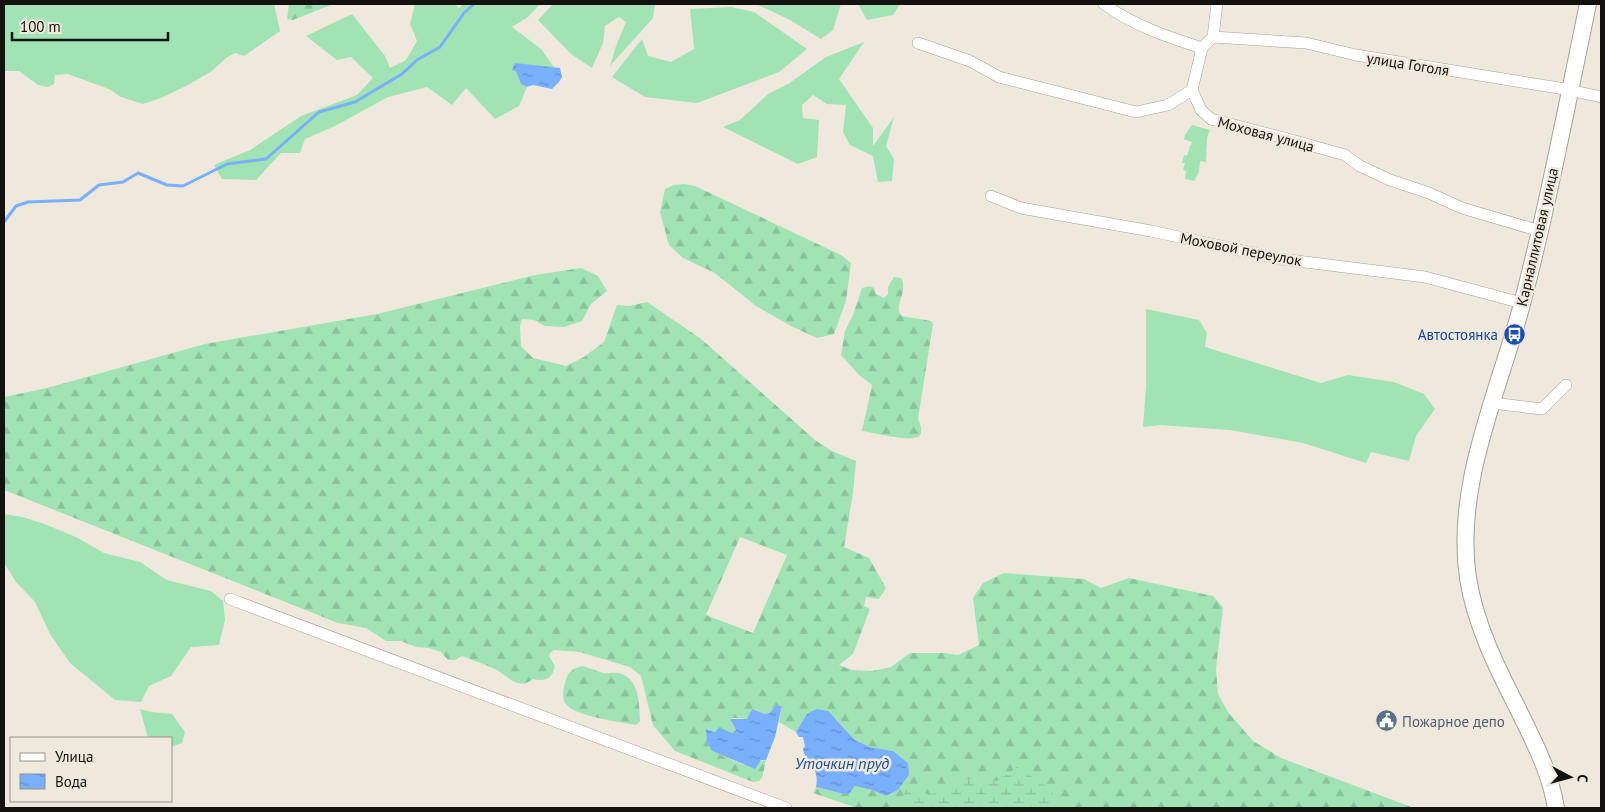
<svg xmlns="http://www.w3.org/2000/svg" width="1605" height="812" viewBox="0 0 1605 812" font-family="'PT Sans',sans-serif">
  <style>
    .grass { fill: #a1e3b5 }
    .forest { fill: url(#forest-firs); fill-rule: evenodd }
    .wetland { fill: url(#wetland-marsh) }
    .water { fill: url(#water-ripples) }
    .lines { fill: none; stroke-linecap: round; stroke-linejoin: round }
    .stream { stroke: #79affc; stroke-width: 3 }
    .street-casing { stroke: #a6a096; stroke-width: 12 }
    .secondary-casing { stroke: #a6a096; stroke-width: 18 }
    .street { stroke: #fff; stroke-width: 11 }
    .secondary { stroke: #fff; stroke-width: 16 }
    .labels { text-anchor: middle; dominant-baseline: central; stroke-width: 5; stroke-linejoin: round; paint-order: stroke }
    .street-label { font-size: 15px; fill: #14120e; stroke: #efe9dd }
    .transit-label { font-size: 15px; fill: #164399; stroke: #efe9dd; text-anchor: end }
    .service-label { font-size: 15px; fill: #4e5e75; stroke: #efe9dd; text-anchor: start }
    .water-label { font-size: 16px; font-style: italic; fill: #1a4d91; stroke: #efe9dd }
  </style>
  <defs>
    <pattern id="forest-firs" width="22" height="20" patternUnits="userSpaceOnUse" patternTransform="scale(1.25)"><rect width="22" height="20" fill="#a1e3b5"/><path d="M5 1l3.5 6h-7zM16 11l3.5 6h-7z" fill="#8ac29a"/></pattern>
    <pattern id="wetland-marsh" width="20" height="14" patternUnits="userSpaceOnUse" patternTransform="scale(1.25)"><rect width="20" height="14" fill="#a1e3b5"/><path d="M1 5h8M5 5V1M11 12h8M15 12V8" fill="none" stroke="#8ac29a"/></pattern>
    <pattern id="water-ripples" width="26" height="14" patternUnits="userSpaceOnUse" patternTransform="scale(1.25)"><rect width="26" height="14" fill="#79affc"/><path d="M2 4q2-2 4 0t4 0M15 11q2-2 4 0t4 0" fill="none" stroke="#628dca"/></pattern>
  </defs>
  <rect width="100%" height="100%" fill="#efe9dd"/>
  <path class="grass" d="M 4,4 L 274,4 L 280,31 L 244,56 L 235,53 L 226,58 L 212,71 L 188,85 L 161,98 L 143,104 L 121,97 L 109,89 L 87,81 L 68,74 L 55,75 L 54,84 L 48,87 L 38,85 L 19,71 L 4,71 Z
    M 415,4 L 455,4 L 459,8 L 463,4 L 540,4 L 528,17 L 512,27 L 541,49 L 554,67 L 546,68 L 515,63 L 521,84 L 527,87 L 519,106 L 495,119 L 466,88 L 452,105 L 427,87 L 388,97 L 335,126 L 305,139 L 300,153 L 281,153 L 256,180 L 222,179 L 214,165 L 250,150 L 301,116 L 357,95 L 373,78 L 351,57 L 337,60 L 306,36 L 352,14 L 385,56 L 390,68 L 406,60 L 417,41 L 410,24 Z
    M 553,4 L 655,4 L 653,18 L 610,66 L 616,46 L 626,22 L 619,17 L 605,26 L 603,43 L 592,68 L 571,54 L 538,20 Z
    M 756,4 L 841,4 L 833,30 L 821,39 L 790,20 Z
    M 858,4 L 900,4 L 893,15 L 867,20 Z
    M 731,7 L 754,12 L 807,49 L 779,72 L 697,103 L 645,97 L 612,77 L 642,39 L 648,56 L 671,62 L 694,49 L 690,9 Z
    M 864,42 L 839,79 L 873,128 L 873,146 L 894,117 L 886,146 L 894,159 L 892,181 L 878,182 L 873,156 L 850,145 L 843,132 L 846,105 L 827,104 L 813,95 L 802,105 L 803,118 L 819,120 L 817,157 L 798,164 L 723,127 L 740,120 L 768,94 L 788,84 L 826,57 Z
    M 1192,125 L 1210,130 L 1207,138 L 1206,162 L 1200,161 L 1199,172 L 1194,181 L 1185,179 L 1186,171 L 1183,170 L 1185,163 L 1182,163 L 1184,155 L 1187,156 L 1190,146 L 1191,145 L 1192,142 L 1184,139 L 1185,135 Z
    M 1146,309 L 1199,320 L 1207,333 L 1205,347 L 1321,383 L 1348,375 L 1394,382 L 1424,394 L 1435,409 L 1416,436 L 1409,461 L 1371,452 L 1366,463 L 1303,443 L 1230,430 L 1161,425 L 1143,427 L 1146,387 Z
    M 4,514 L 22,517 L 42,523 L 76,537 L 104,553 L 140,562 L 167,580 L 211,591 L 223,601 L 225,620 L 219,645 L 191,647 L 171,676 L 149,686 L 141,702 L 115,700 L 70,663 L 50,634 L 35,602 L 16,582 L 4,563 Z
    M 140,709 L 151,712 L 172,714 L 185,732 L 182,743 L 171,747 L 171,738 L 148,738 Z"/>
  <path class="forest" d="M 289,4 L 333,4 L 293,20 L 287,19 Z
    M 684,184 L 695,186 L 841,255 L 851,263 L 846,301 L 834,334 L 817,338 L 791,326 L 756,306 L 715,273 L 683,258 L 669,245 L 660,212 L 665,189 L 674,185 Z
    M 581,268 L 598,276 L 607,291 L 591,304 L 582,321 L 564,327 L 545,326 L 534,320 L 522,319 L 520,327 L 521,346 L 533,358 L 566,366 L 584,357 L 604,342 L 617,305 L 630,306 L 647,302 L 700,338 L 815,440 L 832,451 L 856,461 L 853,493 L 844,547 L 869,558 L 886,588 L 879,599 L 866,597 L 864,606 L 870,609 L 853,654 L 839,665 L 852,670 L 872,671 L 891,667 L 910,653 L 944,653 L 958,655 L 979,645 L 973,598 L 983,583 L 1004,573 L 1084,579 L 1101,588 L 1129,578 L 1213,596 L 1223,607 L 1216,669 L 1218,694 L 1228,712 L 1253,741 L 1281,758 L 1414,808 L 857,808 L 813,793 L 816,787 L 844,794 L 855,786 L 872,790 L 886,796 L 898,790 L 909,775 L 893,751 L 870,747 L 855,740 L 836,719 L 816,709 L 808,714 L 796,732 L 779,722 L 782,706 L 775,706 L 770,713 L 765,714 L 757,710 L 747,719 L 734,718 L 730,719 L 736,731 L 732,733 L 719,727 L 715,732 L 706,729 L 712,751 L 743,765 L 766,760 L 762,778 L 759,781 L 753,782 L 675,751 L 653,725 L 641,676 L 630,667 L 580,652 L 554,650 L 550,653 L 549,656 L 555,666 C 552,679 546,682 533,679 C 518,692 506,674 493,668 C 483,664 472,660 462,656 L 455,660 L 448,660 L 441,652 L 429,648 L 416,647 L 401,641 L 386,641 L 366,628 L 338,623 L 4,490 L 4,397 L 47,388 L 205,344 L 377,314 L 535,275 ZM 740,537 L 787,555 L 753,633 L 706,615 Z
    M 894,277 L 901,278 C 909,292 892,307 902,316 L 931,321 L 933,324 L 918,419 C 920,424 923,430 920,435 C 915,444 872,432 862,431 L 872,385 L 859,375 L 841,355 L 845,331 L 853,315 L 862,288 L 870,286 L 874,288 L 876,294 L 884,298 L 888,294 L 888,287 Z
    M 583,666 C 590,668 596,671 603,673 C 608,674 613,672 619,673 C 640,679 639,703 640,721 L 636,725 C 621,722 572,716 565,703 C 562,698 563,689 565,683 C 567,672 573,668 583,666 Z"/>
  <path class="wetland" d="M 1017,767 L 1052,790 L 1057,808 L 908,808 L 899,802 L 909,786 L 930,795 L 963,779 L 997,781 Z"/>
  <path class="water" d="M 515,63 L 560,68 L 562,77 L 559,82 L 552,89 L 533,85 L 527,87 L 521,84 L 516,71 L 512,70 Z
    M 775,706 L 782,706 L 775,737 L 766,760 L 761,760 L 755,769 L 712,751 L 707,742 L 706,729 L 715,732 L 719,727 L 732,733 L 736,730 L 730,719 L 747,719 L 752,709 L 765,714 L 770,713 Z
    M 816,709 L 828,711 L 855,740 L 870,747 L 893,751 L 908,763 L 909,775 L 898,790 L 886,796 L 872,790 L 855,786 L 849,794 L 844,794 L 816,787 C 820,766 806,765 803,749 L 805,746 L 803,737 L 799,737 L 796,732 L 807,714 Z"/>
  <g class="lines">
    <path class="stream" d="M 4,222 L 16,206 L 28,202 L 80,200 L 99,185 L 123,182 L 138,173 L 167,185 L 183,186 L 227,164 L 266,159 L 319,112 L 355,102 L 402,74 L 417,60 L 440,47 L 464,13 L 474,4"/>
    <defs>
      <path id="street" d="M 1104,4 C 1134,26 1168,37 1202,48
        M 1213,37 L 1306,43 L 1356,55 L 1565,89 L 1601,97
        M 918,43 L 970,61 L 999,77 L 1136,112 L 1168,105 L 1192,90
        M 1192,90 L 1201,110 L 1211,119 L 1288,139 L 1345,155 L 1360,166 L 1390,180 L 1429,193 L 1462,208 L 1540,231
        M 1192,90 L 1202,48 L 1213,37 L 1217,4
        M 991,196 L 1021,208 L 1151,231 L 1281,259 L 1425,277 L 1522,303
        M 1492,403 L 1542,409 L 1566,385
        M 230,599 L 786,808"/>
      <path id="secondary" d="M 1556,808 C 1550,771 1533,740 1517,707 C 1496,666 1475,623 1468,578 C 1454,486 1499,391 1522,304 C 1548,205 1567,104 1588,4"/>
    </defs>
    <use href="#street" class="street-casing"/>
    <use href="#secondary" class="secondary-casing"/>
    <use href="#street" class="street"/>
    <use href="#secondary" class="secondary"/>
  </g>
  <defs>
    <symbol id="bus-disc" viewBox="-11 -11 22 22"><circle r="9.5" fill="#1a4fb4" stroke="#efe9dd"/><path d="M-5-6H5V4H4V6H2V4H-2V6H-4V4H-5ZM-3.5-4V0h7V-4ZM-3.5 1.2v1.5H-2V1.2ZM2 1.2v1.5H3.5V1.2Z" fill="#fff"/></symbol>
    <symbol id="civic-disc" viewBox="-11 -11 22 22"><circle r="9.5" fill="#5c6f8a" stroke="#efe9dd"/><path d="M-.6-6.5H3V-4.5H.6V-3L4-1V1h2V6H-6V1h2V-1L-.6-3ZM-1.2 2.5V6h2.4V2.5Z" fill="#fff"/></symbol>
  </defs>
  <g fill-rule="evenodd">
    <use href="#bus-disc" x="1502" y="322" width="25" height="25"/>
    <use href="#civic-disc" x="1374" y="708" width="25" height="25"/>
  </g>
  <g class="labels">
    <g class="street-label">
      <text transform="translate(1408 64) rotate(9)">улица Гоголя</text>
      <text transform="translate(1266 134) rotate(15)">Моховая улица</text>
      <text transform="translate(1537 237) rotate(-77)">Карналлитовая улица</text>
      <text transform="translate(1241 249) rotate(11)">Моховой переулок</text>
    </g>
    <g class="transit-label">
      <text x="1498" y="334">Автостоянка</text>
    </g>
    <g class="service-label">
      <text x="1402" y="721">Пожарное депо</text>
    </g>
    <g class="water-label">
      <text x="842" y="763">Уточкин пруд</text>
    </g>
  </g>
  <rect width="1605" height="812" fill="none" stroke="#14120e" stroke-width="10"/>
  <rect x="10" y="737" width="162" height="65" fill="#efe9dd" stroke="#97938a"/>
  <rect x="20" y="753" width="25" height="8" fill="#ffffff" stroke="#97938a"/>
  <text x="55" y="762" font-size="15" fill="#14120e">Улица</text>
  <rect x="20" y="774" width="25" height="15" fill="url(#water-ripples)" stroke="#97938a"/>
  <text x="55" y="787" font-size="15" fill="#14120e">Вода</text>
  <g transform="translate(1570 777) rotate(96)" stroke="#efe9dd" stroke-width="4" paint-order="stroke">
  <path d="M0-4L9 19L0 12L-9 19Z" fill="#14120e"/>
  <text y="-8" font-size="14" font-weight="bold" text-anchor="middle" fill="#14120e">С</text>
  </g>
  <path d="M12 32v8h156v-8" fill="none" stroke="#14120e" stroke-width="2.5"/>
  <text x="20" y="32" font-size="15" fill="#14120e" stroke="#efe9dd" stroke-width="4" paint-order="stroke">100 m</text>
</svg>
